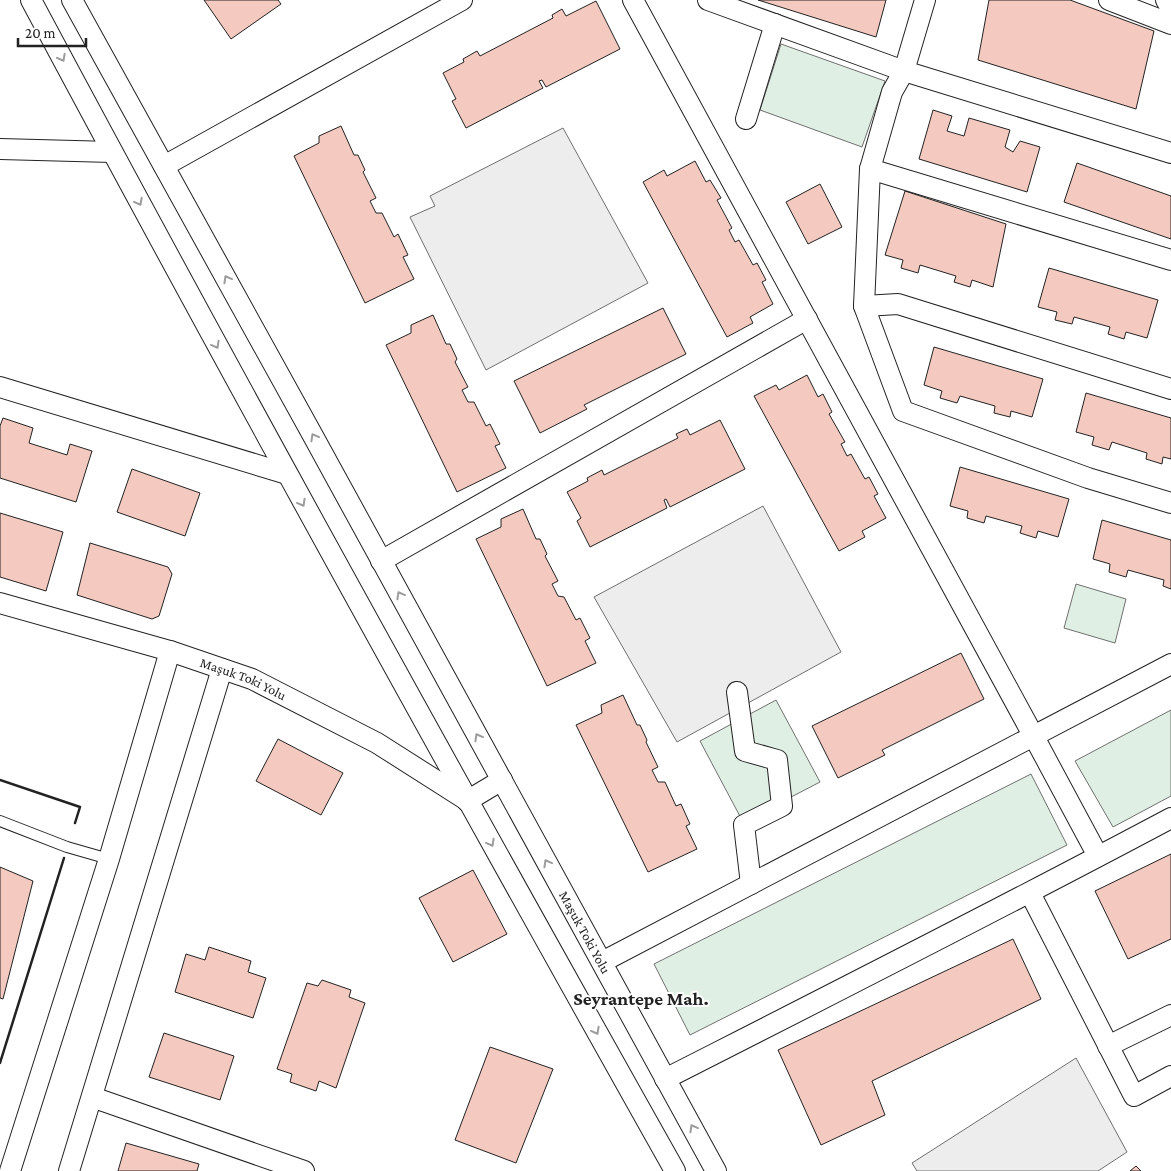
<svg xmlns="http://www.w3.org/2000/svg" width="1171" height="1171" viewBox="0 0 1171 1171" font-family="'Crimson Pro',serif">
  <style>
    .green { fill: #e0efe3; stroke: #6f6f6f }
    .parking { fill: #ededed; stroke: #6f6f6f }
    .building { fill: #f3c9c0; stroke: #222 }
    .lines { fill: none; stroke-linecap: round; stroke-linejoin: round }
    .lane-casing { stroke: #222; stroke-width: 12 }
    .street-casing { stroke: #222; stroke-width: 22 }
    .lane { stroke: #fff; stroke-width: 10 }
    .street { stroke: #fff; stroke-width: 20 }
    .wall { stroke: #222; stroke-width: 2.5 }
    .oneway { stroke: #9c9c9c }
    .labels { text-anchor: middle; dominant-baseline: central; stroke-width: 4; stroke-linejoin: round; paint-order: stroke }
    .street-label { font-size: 14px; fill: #222; stroke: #fff }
    .district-label { font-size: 19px; font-weight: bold; fill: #222; stroke: #fff }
  </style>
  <rect width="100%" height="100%" fill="#fff"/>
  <path class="green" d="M 781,44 L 885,81 L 862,147 L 760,110 Z
    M 1076,584 L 1126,599 L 1115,643 L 1064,628 Z
    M 776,700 L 820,782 L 743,822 L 700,741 Z
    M 1171,710 L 1171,796 L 1113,827 L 1075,761 Z
    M 1031,774 L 1067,845 L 690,1035 L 654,964 Z"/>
  <path class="parking" d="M 563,128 L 648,283 L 486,370 L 410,217 L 435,206 L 430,196 Z
    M 763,506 L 841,652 L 677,742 L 594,597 Z
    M 1076,1058 L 1127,1152 L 1098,1171 L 917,1171 L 912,1163 Z"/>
  <path class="building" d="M 204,0 L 278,0 L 281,4 L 231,39 Z
    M 758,0 L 886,0 L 876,37 Z
    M 989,0 L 1070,0 L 1154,31 L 1136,109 L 978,60 Z
    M 596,1 L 620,49 L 546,87 L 542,80 L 539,81 L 543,88 L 466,128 L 452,101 L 456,99 L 443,73 L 464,62 L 463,59 L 477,51 L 480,56 L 553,18 L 552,15 L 562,9 L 566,16 Z
    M 933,110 L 952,116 L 947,131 L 964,136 L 969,118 L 1010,130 L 1005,147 L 1013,152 L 1020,141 L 1040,147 L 1027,192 L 919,159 Z
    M 341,126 L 354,155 L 358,155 L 365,170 L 363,172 L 376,198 L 370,201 L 376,213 L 382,213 L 394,237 L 398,234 L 408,255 L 403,257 L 414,279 L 365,303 L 294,156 L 319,143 L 319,136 Z
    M 695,161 L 706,182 L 710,180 L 721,198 L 717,200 L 732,228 L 729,230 L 735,242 L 739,240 L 753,265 L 757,263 L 766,280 L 762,282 L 773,304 L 750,317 L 753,323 L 727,337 L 643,182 L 664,170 L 667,176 Z
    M 1077,163 L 1171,196 L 1171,239 L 1064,202 Z
    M 820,184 L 842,227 L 808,244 L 786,202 Z
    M 905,191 L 1006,224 L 993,287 L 972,280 L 970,287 L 954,282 L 956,276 L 920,265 L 918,273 L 901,268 L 903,260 L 885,255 Z
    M 1049,268 L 1158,300 L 1147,338 L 1126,332 L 1124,339 L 1108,334 L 1110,327 L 1074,317 L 1072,324 L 1055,320 L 1057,312 L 1038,307 Z
    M 663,308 L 686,354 L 584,405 L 587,409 L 540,433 L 514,381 Z
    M 433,315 L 446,344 L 450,344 L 457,359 L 455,362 L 468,387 L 462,390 L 468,402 L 474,402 L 486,426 L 490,424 L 500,444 L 495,446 L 506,468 L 457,492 L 386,345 L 411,333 L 411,325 Z
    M 934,347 L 1043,379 L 1032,417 L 1011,411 L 1010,417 L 994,413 L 995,406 L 960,396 L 957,403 L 940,398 L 942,391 L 924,385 Z
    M 807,375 L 818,397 L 823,394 L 832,412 L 829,414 L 845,442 L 841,444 L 847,456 L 851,454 L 865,479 L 869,477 L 878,494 L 874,496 L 886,518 L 862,531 L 865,537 L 839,551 L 754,396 L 776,385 L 779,390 Z
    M 1086,393 L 1171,418 L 1171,459 L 1163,457 L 1162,464 L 1146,459 L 1147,453 L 1112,442 L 1109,450 L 1092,445 L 1094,437 L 1076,432 Z
    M 3,418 L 33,428 L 29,443 L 67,455 L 70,444 L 92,451 L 76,502 L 0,478 L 0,426 Z
    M 720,420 L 745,469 L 670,507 L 666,499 L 664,500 L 667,508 L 590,547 L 577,521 L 581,518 L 567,492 L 588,481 L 587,478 L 602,470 L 604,475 L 678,438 L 676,434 L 687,429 L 690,435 Z
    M 960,467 L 1069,499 L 1058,537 L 1038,531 L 1036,538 L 1020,533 L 1022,526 L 986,516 L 984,523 L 967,518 L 968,511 L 950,506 Z
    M 132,469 L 200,493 L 185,536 L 117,512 Z
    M 523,509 L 536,539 L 540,539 L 547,554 L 545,556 L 558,581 L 552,584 L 558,596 L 564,597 L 576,620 L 580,618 L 590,638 L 585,641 L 596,663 L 547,686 L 476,539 L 501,527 L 501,519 Z
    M 0,513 L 63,532 L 46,591 L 0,577 Z
    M 1102,520 L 1171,540 L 1171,589 L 1163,586 L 1164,580 L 1128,570 L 1126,577 L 1109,572 L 1110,564 L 1093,559 Z
    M 90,543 L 168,567 L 172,574 L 159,616 L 152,619 L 77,595 Z
    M 961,653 L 984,699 L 882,750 L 885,755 L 838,778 L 812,726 Z
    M 623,695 L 637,725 L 640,725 L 647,740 L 646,742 L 658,767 L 652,770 L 658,782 L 665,782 L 676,806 L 681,804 L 690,824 L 686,826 L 697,849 L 648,872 L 576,725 L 602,713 L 601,705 Z
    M 278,739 L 343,773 L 321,815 L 256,781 Z
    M 1171,854 L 1171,939 L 1128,959 L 1095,891 Z
    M 0,867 L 33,881 L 3,999 L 0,998 Z
    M 473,870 L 507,934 L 453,962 L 419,898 Z
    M 1013,939 L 1041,999 L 872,1081 L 885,1115 L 821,1145 L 778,1050 Z
    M 209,947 L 251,961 L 248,972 L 266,978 L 253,1018 L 175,992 L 186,954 L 205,960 Z
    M 322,980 L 351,990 L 349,997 L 365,1003 L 336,1088 L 319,1081 L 316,1091 L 290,1082 L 292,1074 L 277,1069 L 307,983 L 318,986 Z
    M 164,1033 L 234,1056 L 220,1100 L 149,1077 Z
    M 490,1047 L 553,1069 L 516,1163 L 455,1140 Z
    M 126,1143 L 199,1164 L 197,1171 L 118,1171 Z
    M 1136,1166 L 1141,1171 L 1130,1171 Z"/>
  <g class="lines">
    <defs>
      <path id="lane" d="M 0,821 L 67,847 L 109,859"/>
      <g id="street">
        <path d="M 31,0 C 241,393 457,783 675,1171"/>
        <path id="s1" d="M 72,0 L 312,434 L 716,1171"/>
        <path d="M 633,0 L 1033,735 L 1098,856"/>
        <path d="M 708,0 L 904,71 L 1171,153"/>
        <path d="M 925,0 L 904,71 L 892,92 L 870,169 L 864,306 L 903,411 L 1088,478 L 1171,503"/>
        <path d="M 1109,0 L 1171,24"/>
        <path d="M 1166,0 L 1171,9"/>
        <path d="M 746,119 L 775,24"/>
        <path d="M 0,149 L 112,152"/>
        <path d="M 164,166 L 462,0"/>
        <path d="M 870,169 L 1171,260"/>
        <path d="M 864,306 L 898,304 L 1171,389"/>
        <path d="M 0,387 L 287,474"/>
        <path d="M 381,561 L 807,319"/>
        <path id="s2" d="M 0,603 L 170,651 L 252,679 L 377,743 L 465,799"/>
        <path d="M 737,692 L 745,751 L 777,760 L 782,806 L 744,825 L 751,884"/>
        <path d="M 467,801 L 502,780"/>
        <path d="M 1030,893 L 1134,1096 L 1171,1076"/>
        <path d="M 602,962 L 1171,664"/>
        <path d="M 1108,1046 L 1171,1015"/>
        <path d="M 665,1079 C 834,993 1004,907 1171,818"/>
        <path d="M 92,1097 L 304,1171"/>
        <path d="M 10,1171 L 109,859 L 170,651"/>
        <path d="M 69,1171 L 222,669"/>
      </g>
    </defs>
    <use href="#lane" class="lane-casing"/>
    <use href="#street" class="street-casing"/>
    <use href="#lane" class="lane"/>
    <use href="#street" class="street"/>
    <path class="wall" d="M 0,780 L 80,807 L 75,823
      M 0,1063 L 64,858"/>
  </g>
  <defs><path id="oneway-chevron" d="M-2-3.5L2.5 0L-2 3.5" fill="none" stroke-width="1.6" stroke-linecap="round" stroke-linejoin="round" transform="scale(1.25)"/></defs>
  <g class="oneway">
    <use href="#oneway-chevron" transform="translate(62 58) rotate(62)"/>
    <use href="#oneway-chevron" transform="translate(139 202) rotate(62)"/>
    <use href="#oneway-chevron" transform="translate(227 279) rotate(-119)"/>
    <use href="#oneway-chevron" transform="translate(216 345) rotate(61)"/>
    <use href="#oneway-chevron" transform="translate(314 437) rotate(-119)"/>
    <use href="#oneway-chevron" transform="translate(302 503) rotate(61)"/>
    <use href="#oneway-chevron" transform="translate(400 595) rotate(-119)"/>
    <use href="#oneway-chevron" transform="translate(478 737) rotate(-119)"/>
    <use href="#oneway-chevron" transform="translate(491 843) rotate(61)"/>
    <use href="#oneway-chevron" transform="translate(547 863) rotate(-119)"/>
    <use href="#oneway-chevron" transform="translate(596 1031) rotate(61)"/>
    <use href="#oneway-chevron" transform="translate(693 1128) rotate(-119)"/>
  </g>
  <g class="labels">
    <g class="street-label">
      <text stroke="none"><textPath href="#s2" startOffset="255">Maşuk Toki Yolu</textPath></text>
      <text stroke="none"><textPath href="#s1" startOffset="1064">Maşuk Toki Yolu</textPath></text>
    </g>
    <g class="district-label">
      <text x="641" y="998">Seyrantepe Mah.</text>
    </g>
  </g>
  <path d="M18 38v8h68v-8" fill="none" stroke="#222222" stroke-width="2.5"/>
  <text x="25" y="38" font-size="15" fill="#222222" stroke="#ffffff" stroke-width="4" paint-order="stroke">20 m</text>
</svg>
